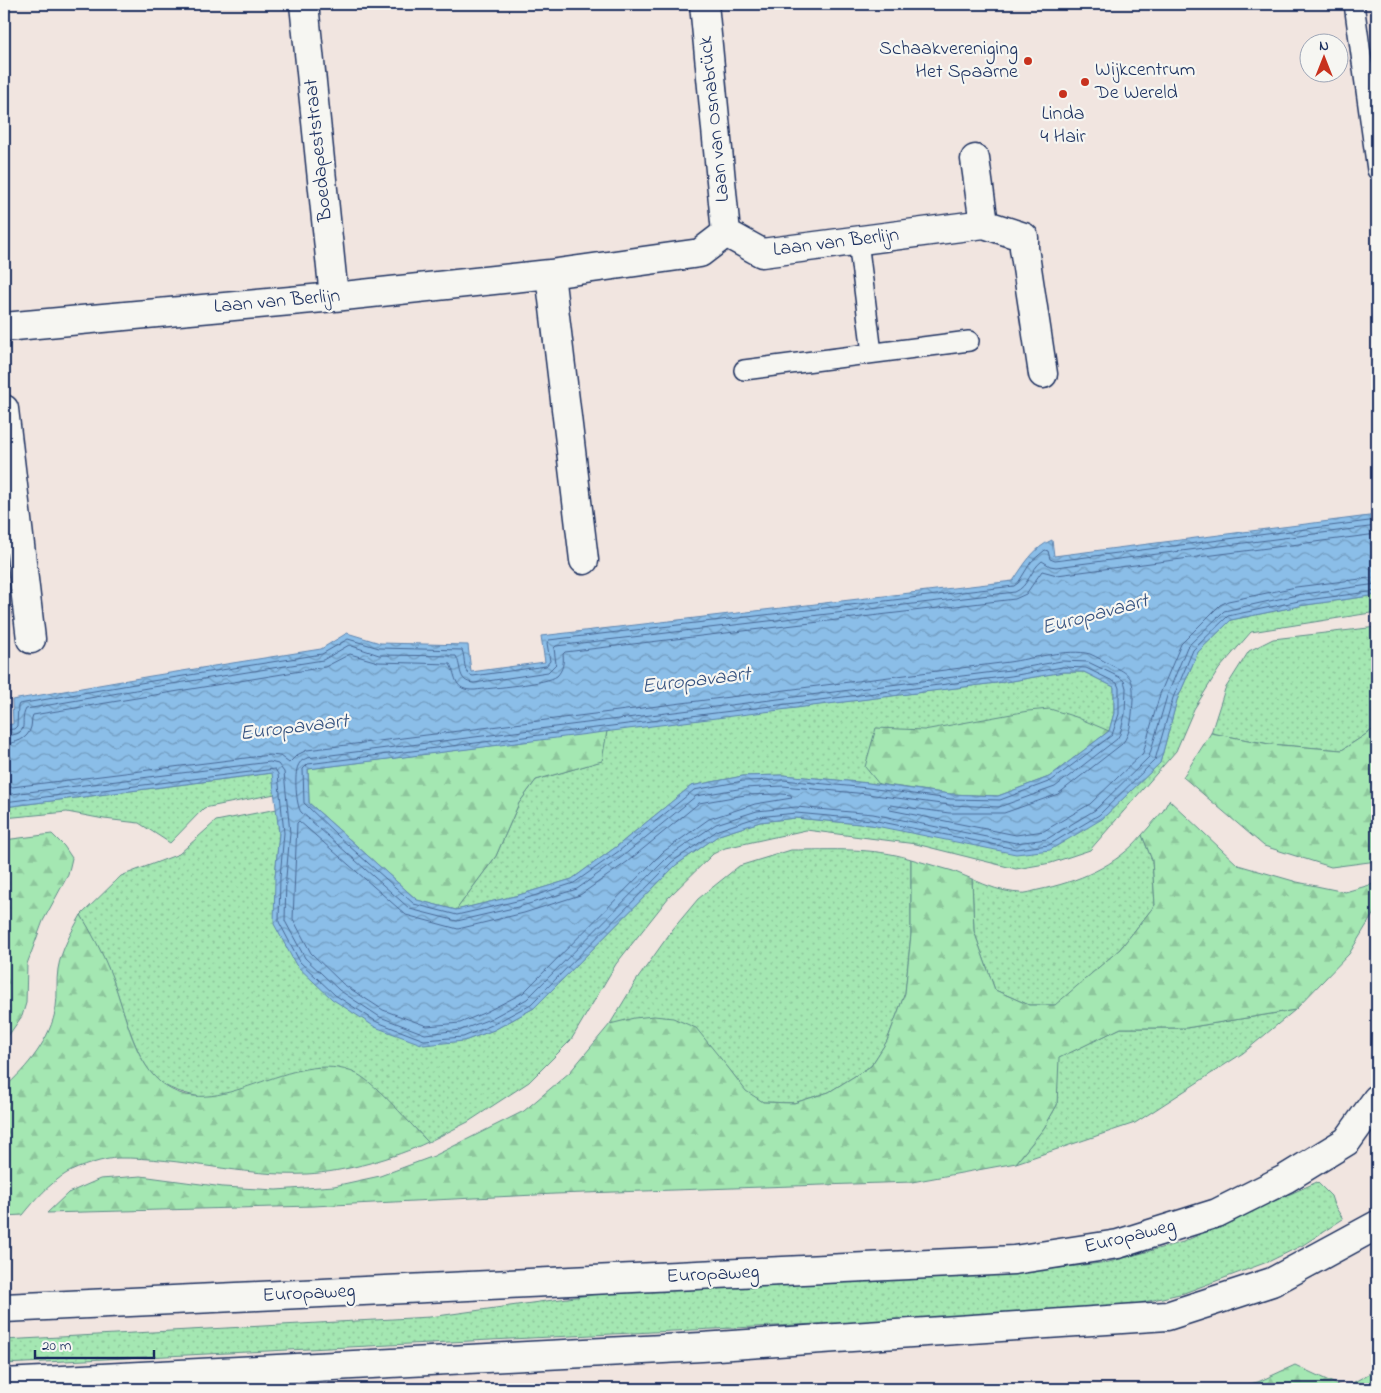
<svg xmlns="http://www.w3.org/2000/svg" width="1381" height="1393" viewBox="0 0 1381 1393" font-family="'Indie Flower',sans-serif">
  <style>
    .grass { fill: url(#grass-dots); stroke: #608b88 }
    .forest { fill: url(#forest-firs); stroke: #608b88 }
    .water { fill: url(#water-waves); stroke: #5e85b1; fill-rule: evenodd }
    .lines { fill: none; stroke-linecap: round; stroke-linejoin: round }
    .shore { stroke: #486895; stroke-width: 1 }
    .service-casing { stroke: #1b2f5e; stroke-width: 22 }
    .minor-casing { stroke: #1b2f5e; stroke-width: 31 }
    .secondary-casing { stroke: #1b2f5e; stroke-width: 31 }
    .service { stroke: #f6f6f2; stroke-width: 19 }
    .minor { stroke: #f6f6f2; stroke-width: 28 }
    .secondary { stroke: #f6f6f2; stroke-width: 28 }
    .poi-dot { fill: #c8321e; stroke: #f6f6f2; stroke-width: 2 }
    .labels { text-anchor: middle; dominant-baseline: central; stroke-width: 4.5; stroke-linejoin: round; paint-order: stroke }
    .poi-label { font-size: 20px; fill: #1b2f5e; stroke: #f6f6f2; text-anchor: end }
    .street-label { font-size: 20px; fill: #1b2f5e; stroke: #f6f6f2 }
    .water-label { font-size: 21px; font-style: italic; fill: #375380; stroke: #f6f6f2 }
  </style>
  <defs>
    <pattern id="grass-dots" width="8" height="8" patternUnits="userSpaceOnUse" patternTransform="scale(1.25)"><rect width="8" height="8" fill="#a4e7b2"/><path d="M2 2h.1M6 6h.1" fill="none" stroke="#8dc69c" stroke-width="1.8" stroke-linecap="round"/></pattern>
    <pattern id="forest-firs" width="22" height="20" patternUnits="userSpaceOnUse" patternTransform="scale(1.25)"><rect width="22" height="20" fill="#a4e7b2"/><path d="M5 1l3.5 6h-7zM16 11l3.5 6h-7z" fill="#8dc69c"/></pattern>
    <pattern id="water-waves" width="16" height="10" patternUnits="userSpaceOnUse" patternTransform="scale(1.25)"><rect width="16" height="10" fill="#8bbee8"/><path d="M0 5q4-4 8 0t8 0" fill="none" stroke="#719bbf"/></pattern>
  </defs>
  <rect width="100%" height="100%" fill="#f1e5e0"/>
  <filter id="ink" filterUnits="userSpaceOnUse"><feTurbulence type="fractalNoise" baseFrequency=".02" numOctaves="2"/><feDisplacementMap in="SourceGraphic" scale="10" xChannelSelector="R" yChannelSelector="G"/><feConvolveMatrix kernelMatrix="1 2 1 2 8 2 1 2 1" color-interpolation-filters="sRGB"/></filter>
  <g filter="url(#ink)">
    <path class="grass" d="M 1377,595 L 1377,612 L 1251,632 L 1219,669 L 1194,709 L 1176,751 L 1090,850 L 1051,863 L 1016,869 L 916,844 L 806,830 L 725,848 L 713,854 L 669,897 L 616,964 L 571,1040 L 529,1082 L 468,1122 L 428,1142 L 378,1090 L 200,1097 C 187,1094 173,1091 161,1083 C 134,1063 123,1003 110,973 C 102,953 91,934 81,915 L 121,876 L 179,854 L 216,821 L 277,809 L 279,833 L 275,877 L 464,1041 L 494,1030 L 534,1008 L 676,865 L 719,835 L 760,822 L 795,818 L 871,825 L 1102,819 L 1160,763 L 1177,700 L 1198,652 L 1231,620 L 1299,606 Z
      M 1377,627 L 1377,727 L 1342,750 L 1269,744 L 1211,733 L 1225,689 L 1249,651 L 1273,639 Z
      M 1063,672 L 1084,672 L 1114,687 L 1114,713 L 1109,731 L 950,794 L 868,783 L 783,775 L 743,776 L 691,786 L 616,847 L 572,879 L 519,895 L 456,910 L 496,856 L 519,803 L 536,780 L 601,761 L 607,731 L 1012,681 Z
      M 273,773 L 275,794 L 204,808 L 170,843 L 139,823 L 104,819 L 67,812 L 4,818 L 4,807 Z
      M 1142,835 L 1152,860 L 1155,905 L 1120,949 L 1056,1005 L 1029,1005 L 995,990 L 974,931 L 972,879 C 987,886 1003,892 1020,893 C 1026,894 1033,891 1038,890 C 1077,882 1117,866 1142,835 Z
      M 791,850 C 831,850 873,847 911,859 L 911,934 L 905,993 L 887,1041 L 871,1066 L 829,1092 L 794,1103 L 763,1102 L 746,1092 L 730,1070 L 610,1024 L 636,981 L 673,929 L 698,899 L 739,866 Z
      M 1295,1010 L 1243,1053 L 1135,1123 L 1016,1163 L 1044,1128 L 1057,1105 L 1058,1058 L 1121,1028 L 1186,1028 Z
      M 1317,1182 L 1331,1196 L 1334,1205 L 1343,1219 L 1303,1245 L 1270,1261 L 1184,1293 L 1101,1312 L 795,1325 L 4,1364 L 4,1340 L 430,1317 L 597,1294 L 658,1289 L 1001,1275 L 1109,1262 L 1183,1242 Z"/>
    <path class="forest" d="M 1050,709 L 1076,717 L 1109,731 L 1049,777 L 998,796 L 950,794 L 879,784 L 865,767 L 876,728 L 924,730 L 1028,711 Z
      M 1377,727 L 1377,861 L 1331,867 L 1264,846 L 1183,777 L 1211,733 L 1269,744 L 1342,750 Z
      M 607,731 L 602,761 L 536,780 L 519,803 L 496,856 L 456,910 L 417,900 L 309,803 L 308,769 Z
      M 1169,800 L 1238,865 L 1297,882 L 1345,892 L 1377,883 L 1377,908 L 1349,954 L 1295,1010 L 1186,1028 L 1121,1028 L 1059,1058 L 1057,1105 L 1044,1128 L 1016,1163 L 912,1182 L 555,1194 L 313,1206 L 47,1213 L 68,1193 L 100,1179 L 141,1176 L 223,1187 L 276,1190 L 334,1186 L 380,1176 L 434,1156 L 524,1111 L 570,1072 L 610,1024 L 634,1018 L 654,1016 L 673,1018 L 696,1028 L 730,1070 L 746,1091 L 763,1102 L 794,1103 L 829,1092 L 871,1066 L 887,1041 L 905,993 L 911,934 L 911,859 L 953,871 L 972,879 L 974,931 L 995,990 L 1029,1005 L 1055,1005 L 1120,949 L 1155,905 L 1152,860 L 1142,835 L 1163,811 Z
      M 52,834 L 64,846 L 72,858 L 68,875 L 43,921 L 27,964 L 26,1003 L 22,1016 L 4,1042 L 4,840 Z
      M 81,915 C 92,933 102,952 110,972 C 124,1006 132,1058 160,1082 C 216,1129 292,1043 357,1074 C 378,1085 410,1124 428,1142 C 395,1158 344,1172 307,1174 C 243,1177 181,1157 118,1158 C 105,1158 78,1167 67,1173 C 49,1184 36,1199 23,1215 L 4,1216 L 4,1088 C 27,1068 51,1039 56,1007 C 58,995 56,981 58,969 C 61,950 72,931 81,915 Z
      M 1295,1365 L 1344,1388 L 1377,1369 L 1377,1389 L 1228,1389 L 1258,1382 Z"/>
    <path class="water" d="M 1377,515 L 1377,595 L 1299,606 L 1231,620 L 1198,652 L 1177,700 L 1160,763 L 1102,819 L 1050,850 L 1016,854 L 871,825 L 795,818 L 760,822 L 719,835 L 676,865 L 534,1008 L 494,1030 L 464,1041 L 424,1045 L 375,1027 L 332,999 L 296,965 L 274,924 L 275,877 L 279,833 L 272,773 L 4,807 L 4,725 L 13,724 L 12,700 L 151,676 L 321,649 L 347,633 L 380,643 L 468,645 L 471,672 L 545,662 L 541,636 L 1013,581 C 1024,565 1033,548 1052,540 L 1054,556 ZM 1063,672 L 1084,672 L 1114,687 L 1114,713 L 1109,731 L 1049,777 L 998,796 L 950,794 L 868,783 L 783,775 L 743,776 L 691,786 L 616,847 L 572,879 L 519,895 L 456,910 L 417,900 L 309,803 L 308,769 L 1012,681 Z"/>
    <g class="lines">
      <path class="shore" d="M 1062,661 L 1088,662 L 1119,677 L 1124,681 L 1126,688 L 1125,714 L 1120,734 L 1117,739 L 1055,787 L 999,807 L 949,805 L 867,794 L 783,786 L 744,788 L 696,796 L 623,856 L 577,889 L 522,906 L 457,921 L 410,909 L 301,812 C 296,805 294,774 298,766 C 300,761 303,760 307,758 L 1010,670 Z
        M 1063,667 L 1086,668 L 1117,683 L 1119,688 L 1119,714 L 1112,735 L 1051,781 L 1000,800 L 950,799 L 868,788 L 783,780 L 743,781 L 694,790 L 619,851 L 574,883 L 521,900 L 457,915 L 414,904 L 339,837 L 304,803 L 303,769 L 308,764 L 1011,676 Z
        M 4,730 L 14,729 L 17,726 L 18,706 L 19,704 L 152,681 L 322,654 L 348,639 L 379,648 L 462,650 C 466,659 462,674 473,676 L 546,666 L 550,661 L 547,643 L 549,640 L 1014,586 L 1018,583 L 1031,562 L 1045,550 L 1048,551 L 1050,559 L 1055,561 L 1377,520
        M 4,736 C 33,734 18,724 26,709 L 153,687 L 323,660 L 349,645 L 379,655 L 456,656 C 462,667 457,682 474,683 L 548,672 L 556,664 L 554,648 L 556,646 L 1015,592 C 1028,587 1031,569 1042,561 L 1050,566 L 1056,567 L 1377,526
        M 4,744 C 15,743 28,740 31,727 C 32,723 31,719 33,715 L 325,667 L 350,654 L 378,662 L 450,664 C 457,677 453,691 475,690 C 491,688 547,684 557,676 C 563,670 564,662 563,654 L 565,652 L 1015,599 L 1026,594 L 1042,571 L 1057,575 L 1377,534
        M 4,788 L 270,755 L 280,756 L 289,763 L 297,755 L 307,750 L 1009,662 C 1030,659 1069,648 1090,654 C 1097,657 1104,661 1111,665 C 1130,674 1134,677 1133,700 C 1132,714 1132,732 1122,744 L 1058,794 L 1004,813 L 949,813 L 890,805 L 888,807 L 890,810 L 1016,835 L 1044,831 L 1090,804 L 1143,753 L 1160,694 L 1181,644 L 1220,605 L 1228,601 L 1296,587 L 1377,577
        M 782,794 L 791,795 L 792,798 L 755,804 L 709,819 L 663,852 L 523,993 L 486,1012 L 460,1023 L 427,1026 L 383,1010 L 343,984 L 311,953 L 293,919 L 297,823 L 299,821 L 406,915 L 458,929 L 524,913 L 580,895 L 627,862 L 699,803 L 745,795 Z
        M 4,795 L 270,762 L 278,764 L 284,772 L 290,833 L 286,877 L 285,921 L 305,958 L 339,990 L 380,1017 L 425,1034 L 461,1030 L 490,1019 L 527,999 L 668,857 L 716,824 L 757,811 L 796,807 L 873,814 L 1016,843 L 1047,839 L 1095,810 L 1149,757 L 1167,696 L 1187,647 L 1224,611 L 1297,595 L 1377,584
        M 4,802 L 275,769 L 278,774 L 284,833 L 280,877 L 279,922 L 300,962 L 335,995 L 377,1022 L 424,1040 L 463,1037 L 492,1025 L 531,1004 L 672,862 L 718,830 L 758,817 L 796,813 L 872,820 L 1016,849 L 1049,845 L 1099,815 L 1155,760 L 1173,698 L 1193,650 L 1228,616 L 1299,601 L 1377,591"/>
      <defs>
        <path id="service" d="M 1354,4 L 1377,170
          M 858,241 L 872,353
          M 744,370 L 969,341"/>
        <path id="minor" d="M 304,4 L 334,297
          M 704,4 L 726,233
          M 975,159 L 984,224
          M 726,233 L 762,253 L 984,224 L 1024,237 L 1024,248 L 1043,374
          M 550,274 L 584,560
          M 4,327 L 334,297 L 550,274 L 700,253 L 726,233
          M 4,409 L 31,639"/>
        <path id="secondary" d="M 4,1308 L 1014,1260 L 1118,1244 L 1217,1213 L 1285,1179 L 1347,1141 L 1377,1099
          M 4,1383 L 702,1347 L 1167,1316 L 1272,1282 L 1377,1225"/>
      </defs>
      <use href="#service" class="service-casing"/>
      <use href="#minor" class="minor-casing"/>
      <use href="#secondary" class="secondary-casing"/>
      <use href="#service" class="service"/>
      <use href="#minor" class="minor"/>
      <use href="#secondary" class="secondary"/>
    </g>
  </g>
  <g class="poi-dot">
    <circle cx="1028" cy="61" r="5"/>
    <circle cx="1085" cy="82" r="5"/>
    <circle cx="1063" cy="94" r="5"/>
  </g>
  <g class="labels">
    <g class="poi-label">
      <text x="1018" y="49">Schaakvereniging<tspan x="1018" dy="23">Het Spaarne</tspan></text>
      <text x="1095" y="70" text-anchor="start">Wijkcentrum<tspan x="1095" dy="23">De Wereld</tspan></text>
      <text x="1063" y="114" text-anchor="middle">Linda<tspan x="1063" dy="23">4 Hair</tspan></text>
    </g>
    <g class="street-label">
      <text transform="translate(715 119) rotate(-96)">Laan van Osnabrück</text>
      <text transform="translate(319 150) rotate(-96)">Boedapeststraat</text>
      <text transform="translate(836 243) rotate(-7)">Laan van Berlijn</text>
      <text transform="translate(277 302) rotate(-5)">Laan van Berlijn</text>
      <text transform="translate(1130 1237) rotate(-14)">Europaweg</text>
      <text transform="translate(713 1275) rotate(-3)">Europaweg</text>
      <text transform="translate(309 1294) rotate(-3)">Europaweg</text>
    </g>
    <g class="water-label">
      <text transform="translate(1095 615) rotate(-15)">Europavaart</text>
      <text transform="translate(696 681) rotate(-7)">Europavaart</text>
      <text transform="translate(294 728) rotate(-7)">Europavaart</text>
    </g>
  </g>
  <rect width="1381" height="1393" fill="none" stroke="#f6f6f2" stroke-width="20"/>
  <rect x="10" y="10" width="1361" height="1373" fill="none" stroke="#1b2f5e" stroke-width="2" filter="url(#ink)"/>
  <g transform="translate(1324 58)"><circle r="24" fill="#f6f6f2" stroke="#9ea6b7"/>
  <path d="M0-4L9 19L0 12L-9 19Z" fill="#c8321e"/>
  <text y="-8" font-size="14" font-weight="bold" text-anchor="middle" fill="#1b2f5e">N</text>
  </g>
  <path d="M35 1350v8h119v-8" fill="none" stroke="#1b2f5e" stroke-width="2.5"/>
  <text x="42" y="1350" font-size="15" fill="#1b2f5e" stroke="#f6f6f2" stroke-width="4" paint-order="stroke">20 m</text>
</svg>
